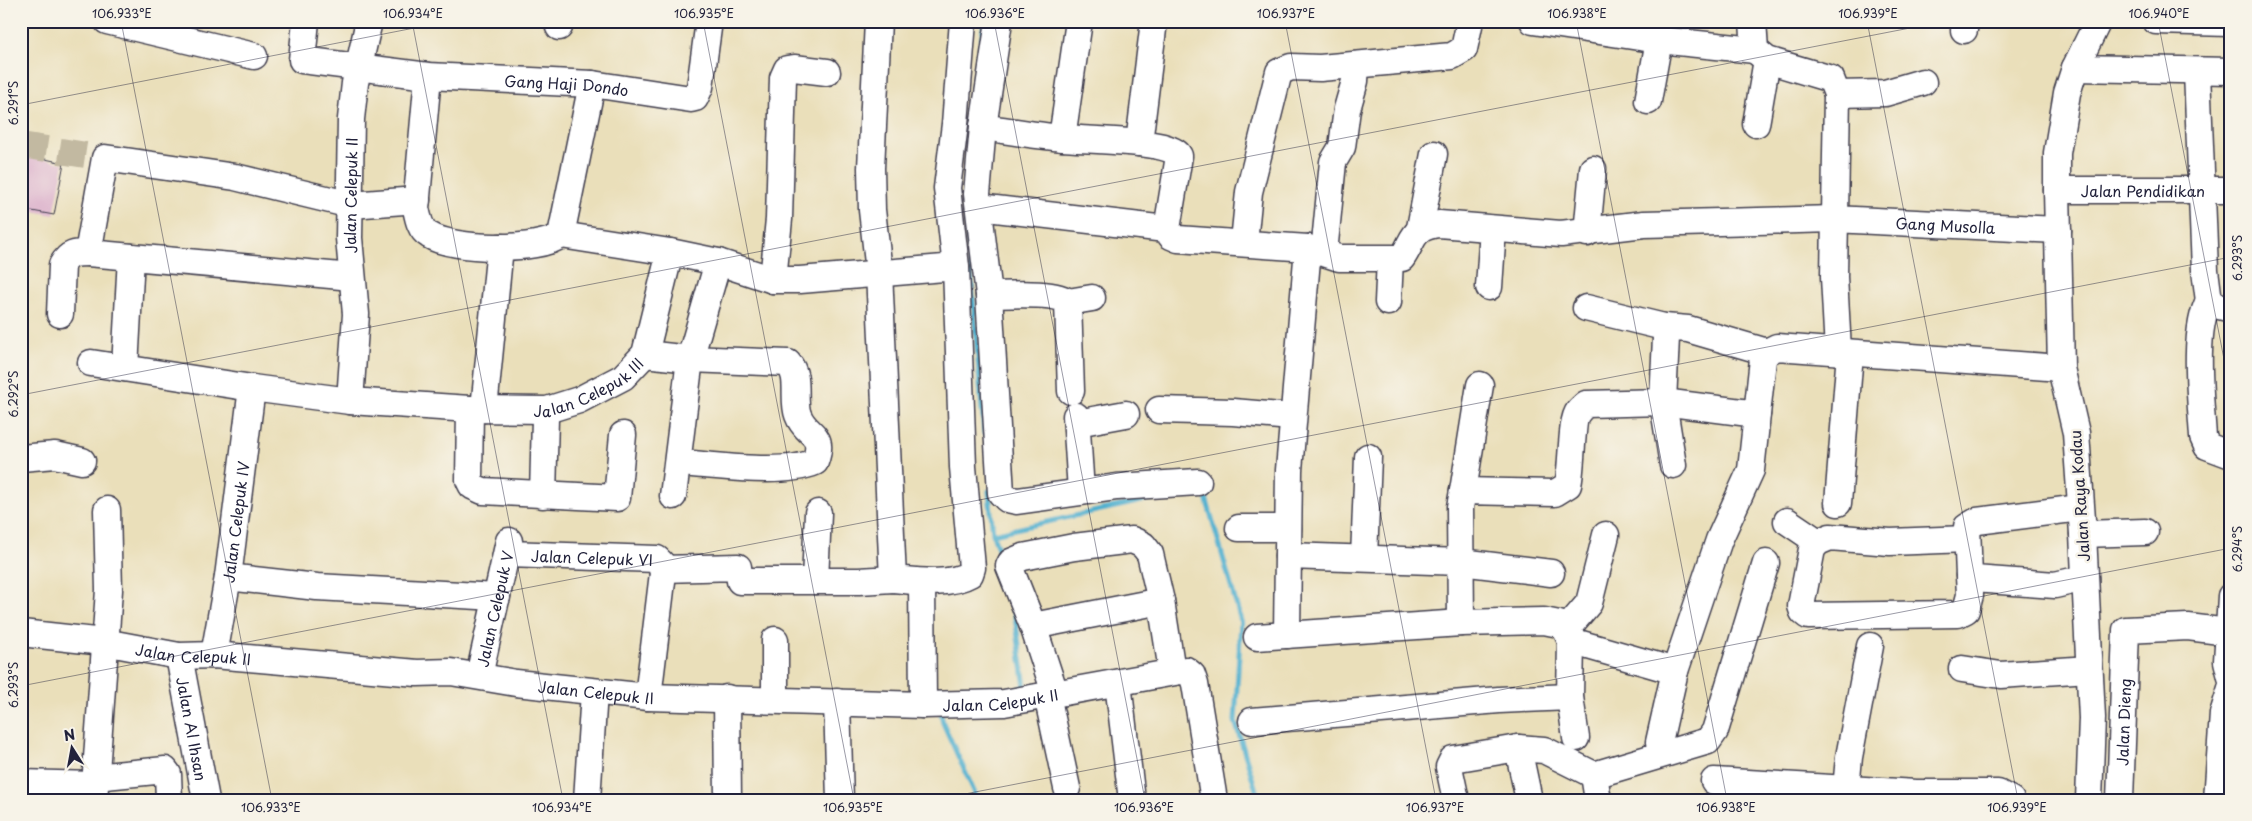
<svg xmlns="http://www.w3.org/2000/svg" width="2252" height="821" viewBox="0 0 2252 821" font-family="'Playpen Sans',sans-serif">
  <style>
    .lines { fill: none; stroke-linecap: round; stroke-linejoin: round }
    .stream { stroke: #51b0cf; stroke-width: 5 }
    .building { fill: #d8a8c8 }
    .minor-tunnel { stroke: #c2b9a1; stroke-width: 26; stroke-dasharray: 26 13; stroke-linecap: butt }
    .minor-casing { stroke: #403e4e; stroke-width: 29 }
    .minor { stroke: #fff; stroke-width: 26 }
    .ticks { fill: none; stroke: #22223b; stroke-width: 1; stroke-opacity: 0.45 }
    .labels { text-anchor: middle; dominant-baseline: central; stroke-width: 5; stroke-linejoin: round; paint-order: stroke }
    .street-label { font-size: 15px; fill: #22223b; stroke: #f7f3e8 }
    .neatline { fill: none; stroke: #22223b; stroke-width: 2 }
    .ticks-label { font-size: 12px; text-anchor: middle; fill: #22223b }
  </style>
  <rect width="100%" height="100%" fill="#f7f3e8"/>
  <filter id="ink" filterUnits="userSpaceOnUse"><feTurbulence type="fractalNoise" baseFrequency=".02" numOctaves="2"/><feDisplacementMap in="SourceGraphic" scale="10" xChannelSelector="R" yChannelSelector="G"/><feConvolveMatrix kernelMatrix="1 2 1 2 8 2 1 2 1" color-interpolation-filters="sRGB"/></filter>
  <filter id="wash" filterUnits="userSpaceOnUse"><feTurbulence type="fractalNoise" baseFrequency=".0096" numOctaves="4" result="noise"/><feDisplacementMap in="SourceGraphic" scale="20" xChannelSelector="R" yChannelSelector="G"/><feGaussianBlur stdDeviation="1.12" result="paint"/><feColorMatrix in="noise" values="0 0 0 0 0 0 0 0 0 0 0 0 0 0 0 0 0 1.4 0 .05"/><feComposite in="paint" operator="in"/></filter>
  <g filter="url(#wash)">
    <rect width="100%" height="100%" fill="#eadfba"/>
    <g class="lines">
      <path class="stream" d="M 976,84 L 984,21
        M 966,212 L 984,433
        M 1203,487 L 1241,621 L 1235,721 L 1259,800
        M 989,491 L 993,534 L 1002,561
        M 993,534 L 1160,497
        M 1014,610 L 1025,687 L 1021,688
        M 941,713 L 943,723 L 978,800"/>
    </g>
    <g id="blocks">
      <path class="building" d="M 21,154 L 64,163 L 54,215 L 21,209 Z"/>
    </g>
  </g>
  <g filter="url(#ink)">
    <use href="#blocks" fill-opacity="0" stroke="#403e4e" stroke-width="1"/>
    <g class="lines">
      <path class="minor-tunnel" d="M 21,145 L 105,158"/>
      <defs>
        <g id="minor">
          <path d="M 107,21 L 254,56"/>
          <path id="s1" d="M 306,21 L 302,60 L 428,76 L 592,84 L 691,99 L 695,98 L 700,87 L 709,21"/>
          <path d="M 878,21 L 871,168 L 872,210 L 879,272 L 893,579 C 916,581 949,586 970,574 L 972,568 L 963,467 L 956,267 L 947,188 L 955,124 L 963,21"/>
          <path d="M 999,21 L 983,127 L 977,194 L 989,295 L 1001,493 L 1007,499 L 1017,501 L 1117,487 L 1198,482"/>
          <path d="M 1533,21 L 1659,40 L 1755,50"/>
          <path d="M 1753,21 L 1755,50 L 1767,60 L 1831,79 L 1837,94 L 1834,277 L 1838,351"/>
          <path d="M 2156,21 L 2229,23"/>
          <path d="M 559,27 L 559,21"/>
          <path d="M 1964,30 L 1965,21"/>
          <path d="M 2075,68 L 2231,71"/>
          <path d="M 2197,72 L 2205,270 L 2209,301 L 2215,305 L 2231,309"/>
          <path d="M 428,76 L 416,208 C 418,218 420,230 429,235 C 452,250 539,252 561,235 L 592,84"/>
          <path d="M 1837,94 L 1885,93 L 1923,82"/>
          <path d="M 1648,101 L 1659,40"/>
          <path d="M 1756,124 L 1767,60"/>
          <path d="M 983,127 C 1010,131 1037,136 1064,138 C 1082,140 1174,140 1179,156 L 1167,229"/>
          <path d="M 1062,138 L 1079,21"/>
          <path d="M 1139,143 L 1154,21"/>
          <path id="s2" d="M 2057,190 L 2231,190"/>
          <path id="s3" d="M 979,207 L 1157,228 L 1167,229 L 1171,236 L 1178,239 L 1308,248 L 1339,258 L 1402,258 C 1415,239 1411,228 1439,224 L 1561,234 L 1644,224 L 1834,219 L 2058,230"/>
          <path d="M 1420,228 L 1434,154"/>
          <path d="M 1587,233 L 1593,169"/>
          <path d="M 561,235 L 670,252"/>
          <path d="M 1244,242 L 1249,192 L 1279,72 L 1291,67 L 1320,68 L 1452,56 L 1464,49 L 1470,21"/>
          <path d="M 88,253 L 352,277"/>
          <path d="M 1324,253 L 1333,162 L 1342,147 L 1347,109 L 1355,81 L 1356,65"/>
          <path d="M 773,280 L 779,219 L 783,78 L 787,69 L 794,68 L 827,72"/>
          <path d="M 1489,287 L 1493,229"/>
          <path d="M 989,295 C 1006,295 1056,291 1068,302 L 1071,391"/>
          <path d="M 2209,301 C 2192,331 2201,402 2203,437 L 2207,446 L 2231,455"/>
          <path d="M 1068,302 L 1092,298"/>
          <path d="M 1388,302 L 1390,259"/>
          <path d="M 1586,308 L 1664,327"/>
          <path d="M 60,314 L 62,265 C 69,253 75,253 88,253 L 105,158 L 235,177 L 351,205 L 417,200"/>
          <path d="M 645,354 L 690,359 L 788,363 C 801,377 792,399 798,415 C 806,437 826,431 815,462 C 782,476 716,465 678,463"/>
          <path id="s4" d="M 91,363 L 252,388 L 350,401 L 470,409 L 547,410 L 579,400 L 623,377 L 645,354 L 670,252 L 718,262 L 773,280 L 800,280 L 956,267"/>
          <path d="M 125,368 L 131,257"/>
          <path id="s5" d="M 350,401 L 356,314 L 349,238 L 351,119 L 355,83 L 369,21"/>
          <path d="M 470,409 L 469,480 L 472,486 L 483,491 L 617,498 L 623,435"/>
          <path d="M 484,409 L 500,247"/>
          <path d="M 1159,410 L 1233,412 L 1292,417"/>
          <path d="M 1076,416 L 1081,491"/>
          <path d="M 1077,423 L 1126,414"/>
          <path d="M 21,458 L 55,455 L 82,461"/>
          <path d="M 1673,465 L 1663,402 L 1666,337 L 1664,327 L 1688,329 L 1767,352"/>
          <path d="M 1463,491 L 1480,385"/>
          <path d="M 543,495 L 545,418"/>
          <path d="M 673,496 L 690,359 L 718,262"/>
          <path d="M 1838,503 L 1850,353"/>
          <path d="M 2080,508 L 1977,521 L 1967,527 L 1969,576 L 1974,579 L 2055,585 L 2085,578"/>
          <path d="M 1787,521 L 1818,542"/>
          <path d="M 1239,528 L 1288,528"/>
          <path d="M 2083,534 L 2145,532"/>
          <path d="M 1967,539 L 1890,542 L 1830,537 L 1818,542 L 1812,549 L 1801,606 L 1803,612 L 1808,616 L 1958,614 L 1966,610 L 1970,595 L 1969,576"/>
          <path id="s6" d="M 507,554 L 657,559 L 662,564 L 663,573 L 648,697"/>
          <path d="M 1288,556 L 1461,562 L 1551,573"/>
          <path d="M 1364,558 L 1368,457"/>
          <path d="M 662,569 L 738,567 L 740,581 L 859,581 L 893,579"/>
          <path d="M 228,577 L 317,587 L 497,597"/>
          <path d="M 815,581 L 818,513"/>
          <path d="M 922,582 L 923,705"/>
          <path d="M 2231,596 L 2227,661 L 2231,677"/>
          <path d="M 1461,623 L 1460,507 L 1463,491 L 1555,493 L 1568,485 C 1572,470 1571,420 1578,412 C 1580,409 1584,406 1586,404 L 1663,402 L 1757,414"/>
          <path d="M 1033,626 L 1161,601"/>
          <path d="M 1566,630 L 1589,603 L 1606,535"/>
          <path id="s7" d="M 21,633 L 104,642 L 179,656 L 214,655 L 417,673 L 451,672 L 516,683 L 648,697 L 923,705 L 1004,703 L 1186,670 L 1192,675 L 1195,684 L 1214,800"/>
          <path d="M 1287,635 L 1289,470 L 1308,248"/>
          <path d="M 1257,637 L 1461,623 L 1544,621 L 1559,624 L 1566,630 L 1571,641 L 1570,697 L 1576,738"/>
          <path d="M 1571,641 L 1675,671"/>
          <path id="s8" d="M 214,655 L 228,577 L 252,388"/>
          <path id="s9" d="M 179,656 L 206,800"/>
          <path d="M 1962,669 L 2001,675 L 2089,669"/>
          <path id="s10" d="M 479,676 L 509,541"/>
          <path d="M 1118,683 L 1132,800"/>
          <path d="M 1055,693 L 1033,626 L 1009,566 L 1011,562 L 1023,557 L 1074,547 L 1132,540 L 1143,545 L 1150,554 L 1161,601 L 1172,671"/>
          <path d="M 1047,695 L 1067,788"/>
          <path d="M 727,698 L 728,800"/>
          <path d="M 775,700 L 775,640"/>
          <path d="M 837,702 L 840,800"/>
          <path d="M 1252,721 L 1499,700 L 1570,697"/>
          <path d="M 1659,742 L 1675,671 L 1719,540 L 1751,470 L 1763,359 L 1767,352 L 1777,347 L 2061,368"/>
          <path d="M 1518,748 L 1529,800"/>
          <path d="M 1594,775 L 1708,741 L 1715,731 L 1766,563"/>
          <path d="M 1594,775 L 1598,800"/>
          <path d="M 95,777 L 165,770 L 168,774 L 169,800"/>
          <path d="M 1714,781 L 1916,793 L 1998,793 L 2011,800"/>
          <path d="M 21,783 L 94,785"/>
          <path d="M 94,800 L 109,590 L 107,510"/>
          <path d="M 587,800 L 594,692"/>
          <path d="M 1456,800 L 1449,767 L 1453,759 L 1518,748 L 1544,750 L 1594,775"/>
          <path d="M 1845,800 L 1849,757 L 1870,646"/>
          <path d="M 2089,800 L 2092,718 L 2083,534 L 2076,433 L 2061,368 L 2057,190 L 2057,153 L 2067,93 L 2075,68 L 2098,21"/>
          <path id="s11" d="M 2120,800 L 2126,630 L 2188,627 L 2228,632"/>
          <path d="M 2217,800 L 2223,714 L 2231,688"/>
        </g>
      </defs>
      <use href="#minor" class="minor-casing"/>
      <use href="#minor" class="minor"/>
    </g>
  </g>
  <path class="ticks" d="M 121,21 L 272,800M 412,21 L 563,800M 703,21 L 854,800M 994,21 L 1145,800M 1285,21 L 1436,800M 1576,21 L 1727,800M 1867,21 L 2018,800M 2158,21 L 2231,395M 21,105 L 450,21M 21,395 L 1946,21M 21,686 L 2231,257M 934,800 L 2231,548"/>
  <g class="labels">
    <g class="street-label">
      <text stroke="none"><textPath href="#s1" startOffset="305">Gang Haji Dondo</textPath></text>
      <text stroke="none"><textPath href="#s2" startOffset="86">Jalan Pendidikan</textPath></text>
      <text stroke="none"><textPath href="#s5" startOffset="206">Jalan Celepuk II</textPath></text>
      <text stroke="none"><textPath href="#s3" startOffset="992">Gang Musolla</textPath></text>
      <text stroke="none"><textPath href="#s4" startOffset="506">Jalan Celepuk III</textPath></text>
      <text transform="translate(2079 496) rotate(-94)">Jalan Raya Kodau</text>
      <text stroke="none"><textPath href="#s8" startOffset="135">Jalan Celepuk IV</textPath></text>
      <text stroke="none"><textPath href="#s6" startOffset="85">Jalan Celepuk VI</textPath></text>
      <text stroke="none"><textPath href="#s10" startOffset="69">Jalan Celepuk V</textPath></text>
      <text stroke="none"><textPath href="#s7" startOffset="174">Jalan Celepuk II</textPath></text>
      <text stroke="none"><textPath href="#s7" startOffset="579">Jalan Celepuk II</textPath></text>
      <text stroke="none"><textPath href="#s7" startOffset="984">Jalan Celepuk II</textPath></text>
      <text stroke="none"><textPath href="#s11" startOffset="78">Jalan Dieng</textPath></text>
      <text stroke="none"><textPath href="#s9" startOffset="74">Jalan Al Ihsan</textPath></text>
    </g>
  </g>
  <rect width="2252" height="821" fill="none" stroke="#f7f3e8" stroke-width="55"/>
  <g transform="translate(72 748) rotate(349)" stroke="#f7f3e8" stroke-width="4" paint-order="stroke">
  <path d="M0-4L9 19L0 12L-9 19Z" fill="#22223b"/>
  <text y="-8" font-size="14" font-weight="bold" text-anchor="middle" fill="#22223b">N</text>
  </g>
  <rect x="28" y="28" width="2196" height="766" class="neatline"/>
  <g class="ticks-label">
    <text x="122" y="18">106.933°E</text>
    <text x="413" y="18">106.934°E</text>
    <text x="704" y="18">106.935°E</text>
    <text x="995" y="18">106.936°E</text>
    <text x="1286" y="18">106.937°E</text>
    <text x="1577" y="18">106.938°E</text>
    <text x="1868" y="18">106.939°E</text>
    <text x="2159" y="18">106.940°E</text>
    <text transform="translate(14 103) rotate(-90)" y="4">6.291°S</text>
    <text transform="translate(2238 258) rotate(-90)" y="4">6.293°S</text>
    <text transform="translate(14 394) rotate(-90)" y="4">6.292°S</text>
    <text transform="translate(2238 549) rotate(-90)" y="4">6.294°S</text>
    <text transform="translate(14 685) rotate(-90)" y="4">6.293°S</text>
    <text x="271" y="812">106.933°E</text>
    <text x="562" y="812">106.934°E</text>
    <text x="853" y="812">106.935°E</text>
    <text x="1144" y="812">106.936°E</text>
    <text x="1435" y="812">106.937°E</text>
    <text x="1726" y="812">106.938°E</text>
    <text x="2017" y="812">106.939°E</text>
  </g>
</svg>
